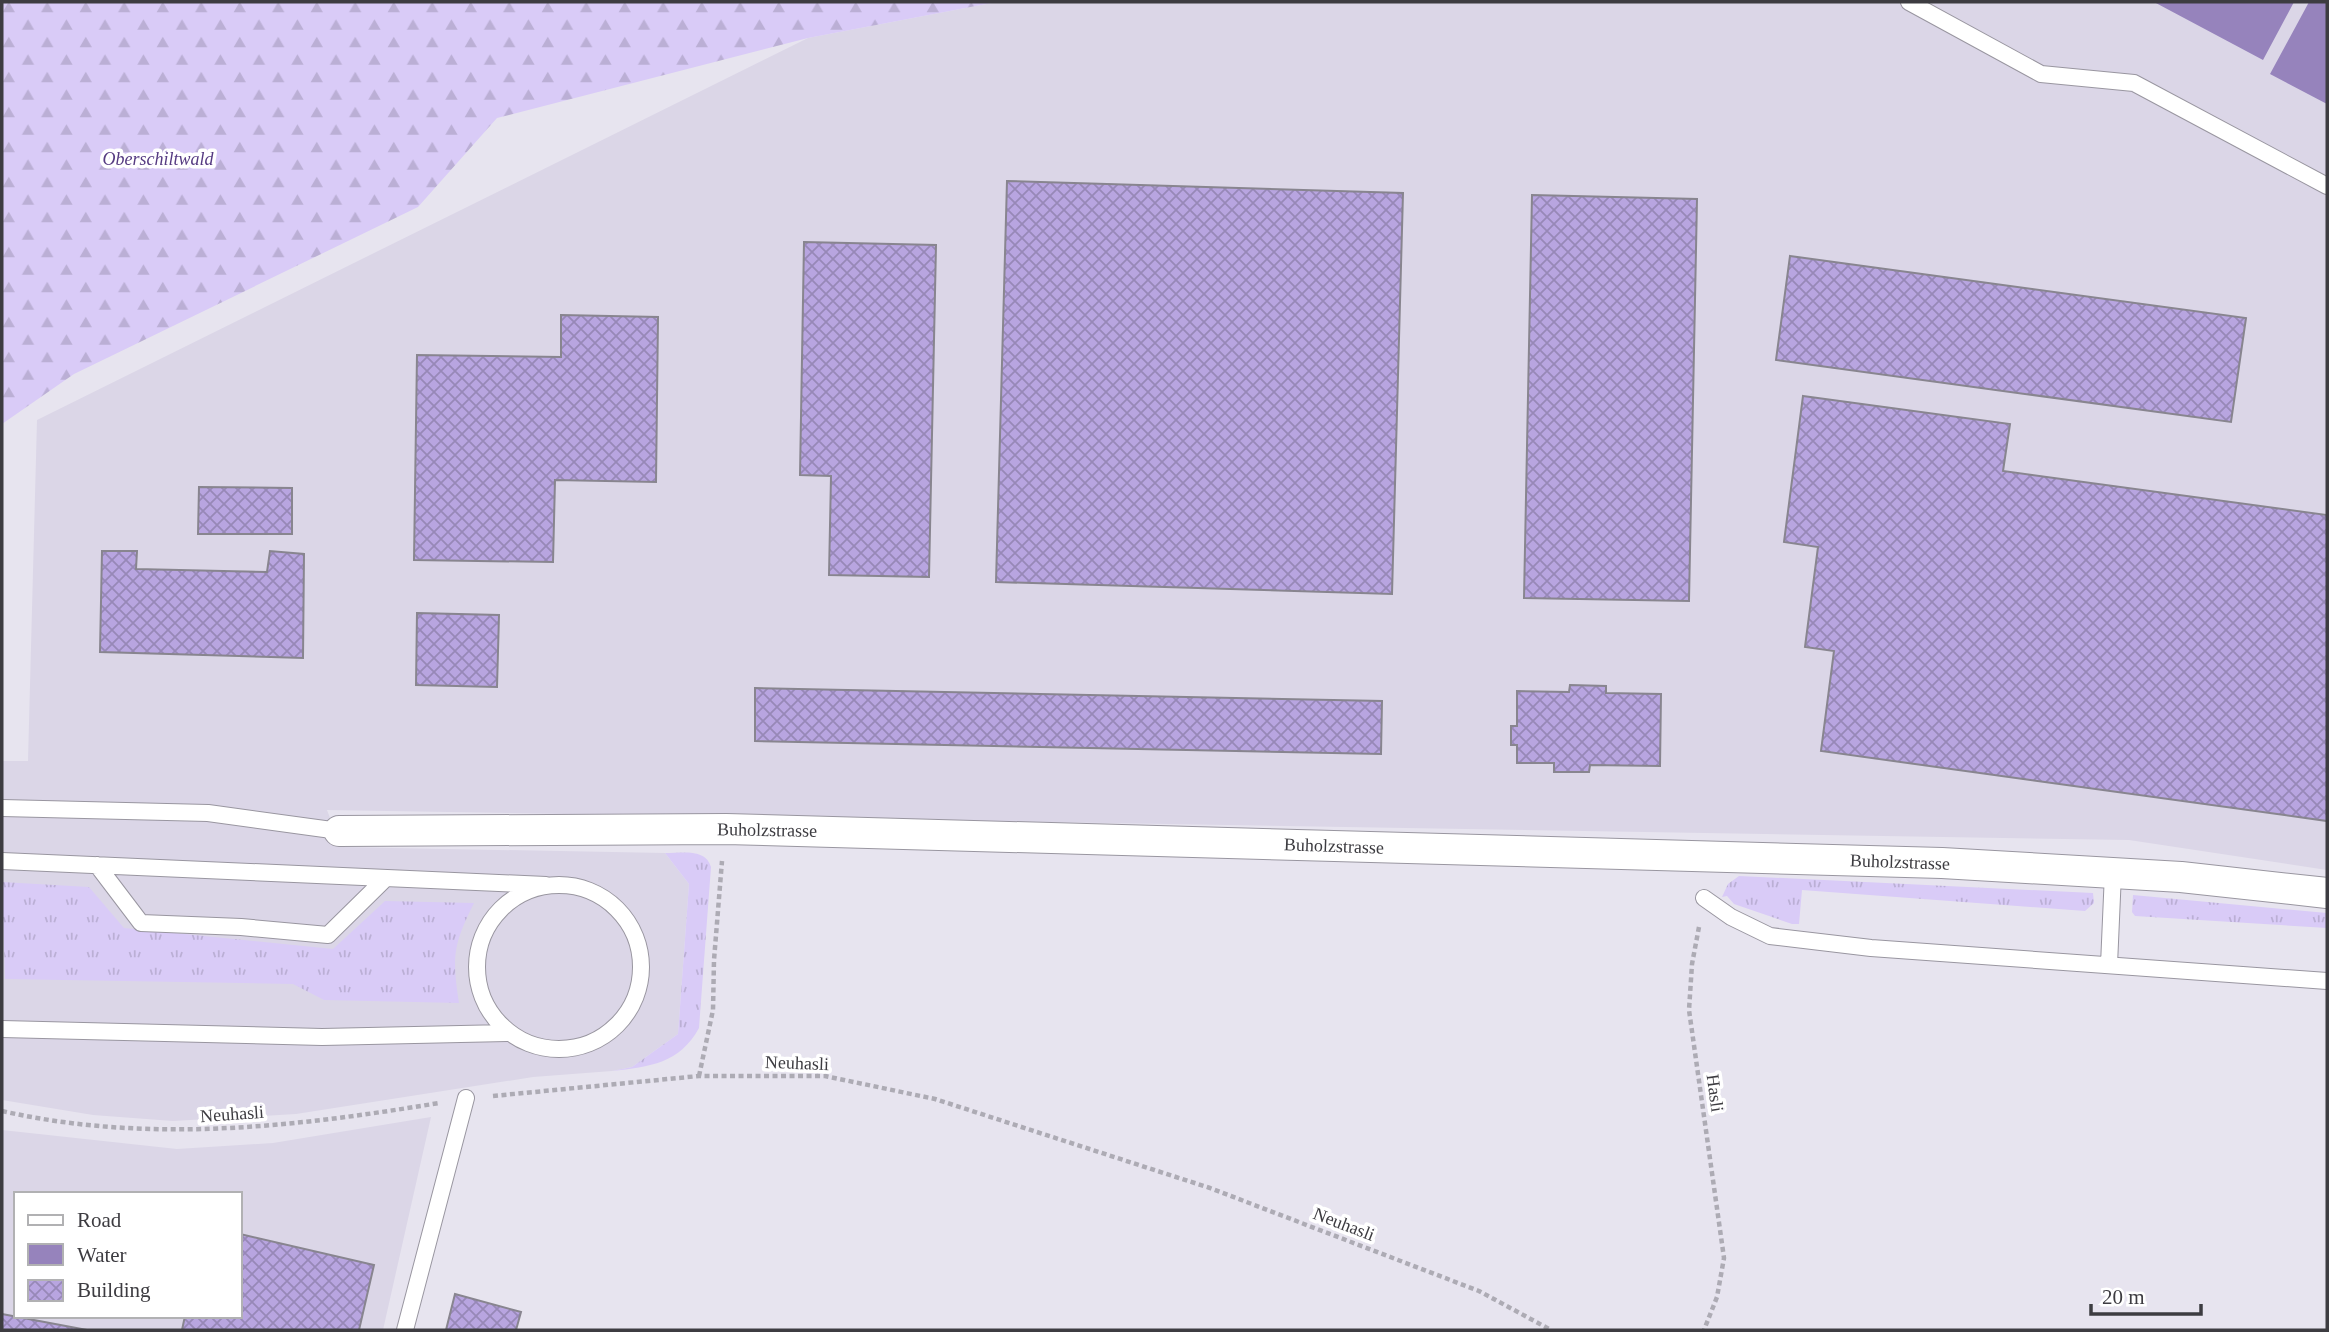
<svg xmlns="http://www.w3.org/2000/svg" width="2329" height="1332" viewBox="0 0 2329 1332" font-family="'Times New Roman',serif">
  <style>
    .built { fill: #dbd6e7; fill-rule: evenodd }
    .grass { fill: url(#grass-tufts) }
    .forest { fill: url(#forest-firs) }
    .water { fill: #9683bc }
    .building { fill: url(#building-cross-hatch); stroke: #88858f; stroke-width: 2 }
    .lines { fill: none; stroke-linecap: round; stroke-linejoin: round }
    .service-casing { stroke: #9996a0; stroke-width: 18 }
    .minor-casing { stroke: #9996a0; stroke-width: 32 }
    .path { stroke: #adabb4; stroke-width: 4.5; stroke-dasharray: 5 3.5; stroke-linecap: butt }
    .service { stroke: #fff; stroke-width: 16 }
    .minor { stroke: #fff; stroke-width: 30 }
    .labels { text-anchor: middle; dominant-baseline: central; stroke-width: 7; stroke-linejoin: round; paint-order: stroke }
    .park-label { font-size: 18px; font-style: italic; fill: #563b82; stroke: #fff }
    .street-label { font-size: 18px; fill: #3d3c41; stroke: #fff }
  </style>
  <defs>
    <pattern id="grass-tufts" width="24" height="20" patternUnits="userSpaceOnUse" patternTransform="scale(1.75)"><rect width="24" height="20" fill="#d9cbf7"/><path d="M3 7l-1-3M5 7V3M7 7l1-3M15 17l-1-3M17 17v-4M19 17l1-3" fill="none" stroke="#bbafd5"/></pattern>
    <pattern id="forest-firs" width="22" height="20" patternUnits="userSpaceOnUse" patternTransform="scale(1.75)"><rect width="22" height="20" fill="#d9cbf7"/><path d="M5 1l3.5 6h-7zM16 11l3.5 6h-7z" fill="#bbafd5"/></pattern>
    <pattern id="building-cross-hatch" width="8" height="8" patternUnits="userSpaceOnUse" patternTransform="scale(1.75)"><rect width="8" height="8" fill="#b8a5e0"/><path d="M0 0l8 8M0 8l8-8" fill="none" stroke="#9788b7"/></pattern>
  </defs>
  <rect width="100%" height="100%" fill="#e7e4ef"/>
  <path class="built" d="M 997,2 L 2327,2 L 2327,870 L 2129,840 L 327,810 L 341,847 L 665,853 L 689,884 L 678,1034 L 632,1067 L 612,1071 L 533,1077 L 296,1114 L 173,1121 L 93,1115 L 2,1100 L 2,761 L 28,761 L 37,420 L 808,38 Z
    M 431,1117 L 383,1330 L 2,1330 L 2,1130 L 177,1149 L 273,1143 ZM 16,1194 L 240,1194 L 240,1316 L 16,1316 Z"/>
  <path class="grass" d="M 665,853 C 682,853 706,848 711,867 L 699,1028 C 680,1063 650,1067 612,1071 L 632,1067 L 678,1034 L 689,884 Z
    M 1739,876 L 2093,893 L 2094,903 L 2085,911 L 1802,890 L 1799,924 L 1792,924 L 1734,904 L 1727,896 L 1722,897 L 1728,884 Z
    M 2,882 L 89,887 L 124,928 L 333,949 L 385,901 L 474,903 C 453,945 452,957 459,1003 L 324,1000 L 293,984 L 5,979 Z
    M 2133,895 L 2327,913 L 2327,928 L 2135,916 L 2132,912 Z"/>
  <path class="forest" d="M 2,2 L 997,2 L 808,38 L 497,118 L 418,207 L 74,374 L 2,424 Z"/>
  <path class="water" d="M 2154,2 L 2294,2 L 2263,60 Z
    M 2309,2 L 2327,2 L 2327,104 L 2270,74 Z"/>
  <path class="building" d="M 1007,181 L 1403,193 L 1392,594 L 996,582 Z
    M 1532,195 L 1697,199 L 1689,601 L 1524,598 Z
    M 804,242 L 936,245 L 929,577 L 829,575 L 831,476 L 800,475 Z
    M 1790,256 L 2246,318 L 2231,422 L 1776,360 Z
    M 561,315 L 658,317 L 656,482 L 555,480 L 553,562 L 414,560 L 417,355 L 561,357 Z
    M 1803,396 L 2010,424 L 2003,471 L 2327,515 L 2327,821 L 1821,751 L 1834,651 L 1805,647 L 1818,547 L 1784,542 Z
    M 199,487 L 292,488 L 292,534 L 198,534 Z
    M 102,551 L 137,551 L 136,569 L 267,572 L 270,551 L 304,554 L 303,658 L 100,652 Z
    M 417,613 L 499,615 L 497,687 L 416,685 Z
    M 1570,685 L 1606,686 L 1606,693 L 1661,694 L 1660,766 L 1590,765 L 1589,772 L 1554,772 L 1554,763 L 1517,763 L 1517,745 L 1511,745 L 1511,726 L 1517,726 L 1517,691 L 1569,692 Z
    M 755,688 L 1382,701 L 1381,754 L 755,741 Z
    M 240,1234 L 374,1265 L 359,1330 L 182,1330 L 185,1316 L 240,1316 Z
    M 455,1294 L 521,1312 L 516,1330 L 446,1330 Z
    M 2,1314 L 87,1330 L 2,1330 Z"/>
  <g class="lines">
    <defs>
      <path id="service" d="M 1909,2 L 2041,74 L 2134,83 L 2327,186
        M 2,808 L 208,813 L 339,831
        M 2,861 L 546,885
        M 97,865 L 141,923 L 241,927 L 328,935 L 386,878
        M477 967a82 82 0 1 1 164 0a82 82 0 1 1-164 0Z
        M 1704,898 L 1731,917 L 1770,936 L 1871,948 L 2327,981
        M 2109,965 L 2113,873
        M 2,1029 L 322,1037 L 507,1033
        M 405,1330 L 466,1098"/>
      <path id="minor" d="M 339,831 L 726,829 L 1942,863 L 2181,877 L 2327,893"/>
    </defs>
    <use href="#service" class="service-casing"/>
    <use href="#minor" class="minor-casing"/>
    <path class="path" d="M 1699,927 L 1692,964 L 1689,1010 L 1724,1258 L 1717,1297 L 1704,1330
      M 699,1076 L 713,1010 L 714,960 L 722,861
      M 493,1096 L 699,1076 L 825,1076 L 935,1099 L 1210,1188 L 1479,1291 L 1551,1330
      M 2,1111 C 148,1144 293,1127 439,1103"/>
    <use href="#service" class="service"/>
    <use href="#minor" class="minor"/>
  </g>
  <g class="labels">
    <g class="park-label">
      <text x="158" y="159">Oberschiltwald</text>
    </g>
    <g class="street-label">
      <text transform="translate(767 830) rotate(1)">Buholzstrasse</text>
      <text transform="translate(1334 846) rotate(2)">Buholzstrasse</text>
      <text transform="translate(1900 862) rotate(2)">Buholzstrasse</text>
      <text transform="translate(797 1063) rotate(2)">Neuhasli</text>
      <text transform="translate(1715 1093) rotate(82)">Hasli</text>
      <text transform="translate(232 1114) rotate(-4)">Neuhasli</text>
      <text transform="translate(1344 1224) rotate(21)">Neuhasli</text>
    </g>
  </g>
  <rect width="2329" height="1332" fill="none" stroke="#3d3c41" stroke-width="7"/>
  <rect x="14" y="1192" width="228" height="126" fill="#ffffff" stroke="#b1b1b3" stroke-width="2"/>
  <rect x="28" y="1215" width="35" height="10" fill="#ffffff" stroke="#b1b1b3" stroke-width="2"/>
  <text x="77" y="1227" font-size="21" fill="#3d3c41">Road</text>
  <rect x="28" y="1244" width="35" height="21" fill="#9683bc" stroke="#b1b1b3" stroke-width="2"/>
  <text x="77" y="1262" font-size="21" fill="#3d3c41">Water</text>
  <rect x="28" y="1280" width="35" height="21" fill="url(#building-cross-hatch)" stroke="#b1b1b3" stroke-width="2"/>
  <text x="77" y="1297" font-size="21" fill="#3d3c41">Building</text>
  <path d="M2091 1304v10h110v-10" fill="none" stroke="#3d3c41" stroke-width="3.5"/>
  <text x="2102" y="1304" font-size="21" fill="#3d3c41" stroke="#ffffff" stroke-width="5" paint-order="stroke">20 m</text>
</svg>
